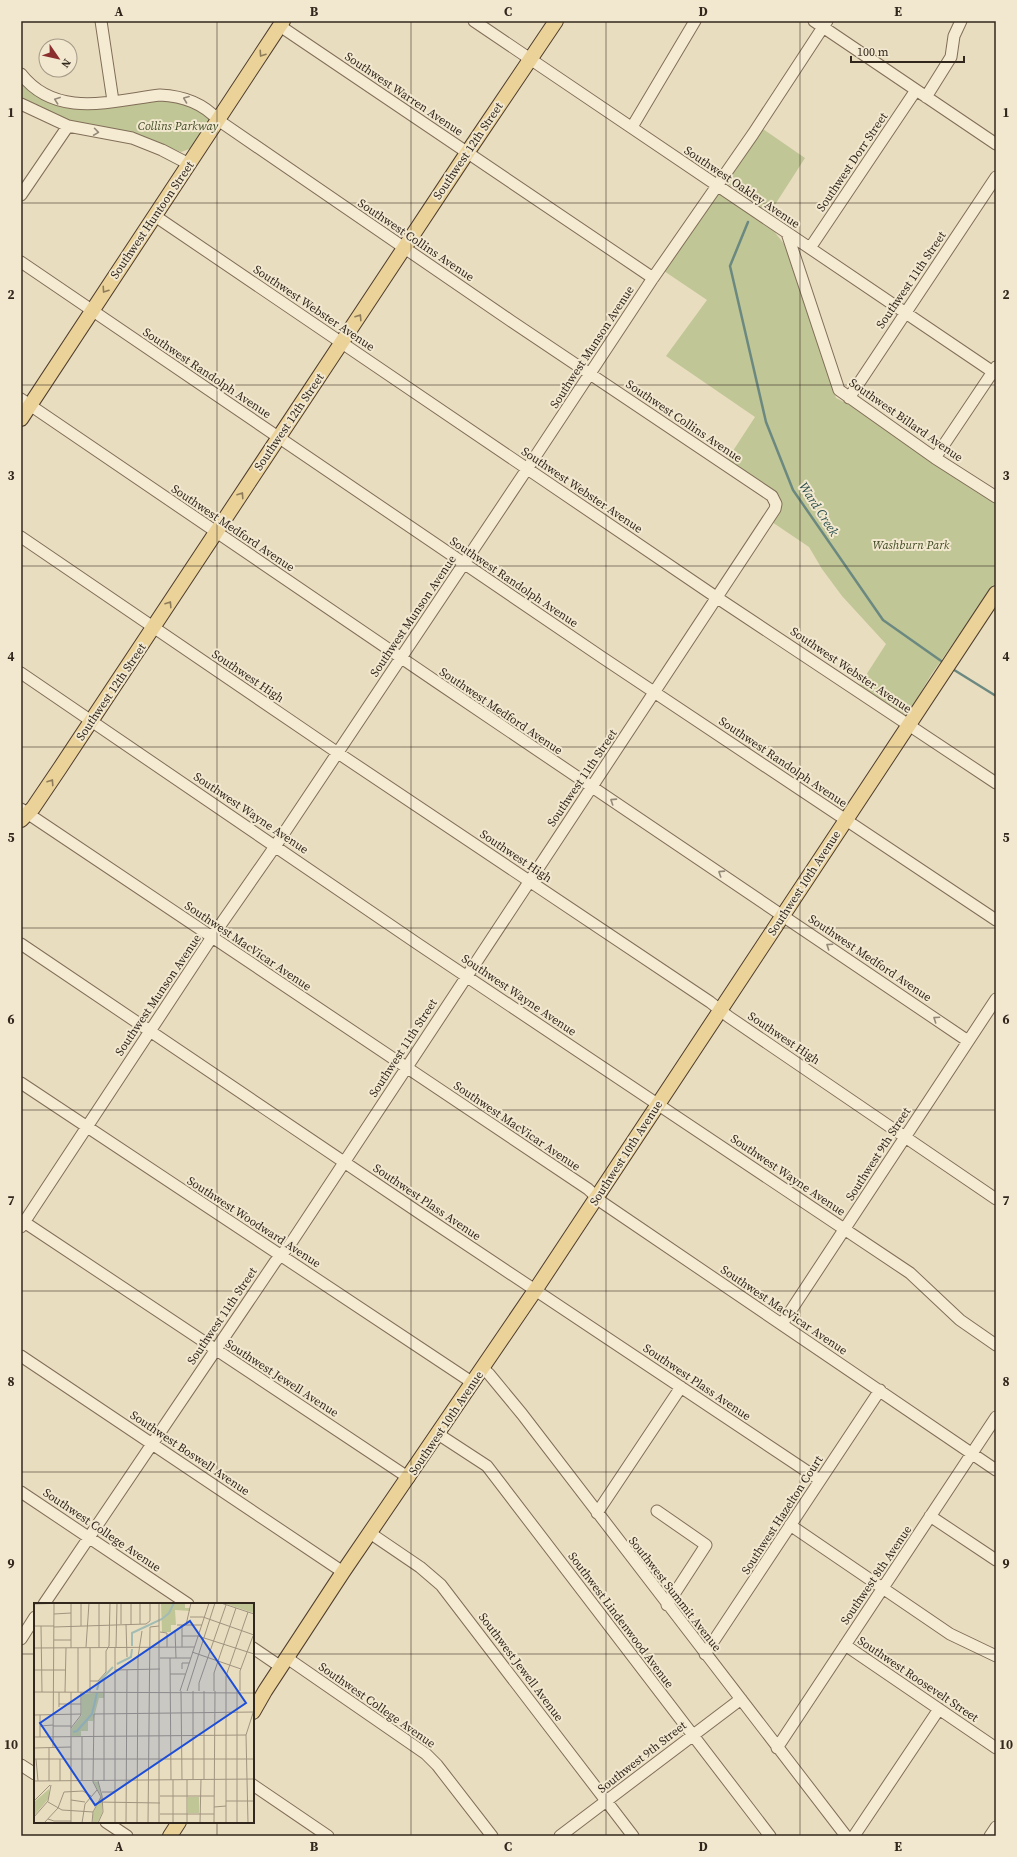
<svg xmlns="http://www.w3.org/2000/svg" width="1017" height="1857" viewBox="0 0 1017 1857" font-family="'Source Serif 4',serif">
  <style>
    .green { fill: #c0c695 }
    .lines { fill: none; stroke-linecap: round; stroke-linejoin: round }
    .stream { stroke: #6b8981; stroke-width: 2.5 }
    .minor-casing { stroke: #816e59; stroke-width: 13 }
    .major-casing { stroke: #4f3d2e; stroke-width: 16 }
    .minor { stroke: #f5ebd2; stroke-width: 11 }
    .major { stroke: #ebd299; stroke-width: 14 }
    .oneway { stroke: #8e7c5b }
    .oneway2 { stroke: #948978 }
    .grid { fill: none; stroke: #32271d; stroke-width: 1; stroke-opacity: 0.55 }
    .labels { text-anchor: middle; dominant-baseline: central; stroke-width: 4; stroke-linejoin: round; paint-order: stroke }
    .street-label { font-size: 12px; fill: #32271d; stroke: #f2e8cf }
    .park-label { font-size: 12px; font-style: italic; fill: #424c25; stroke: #f2e8cf }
    .water-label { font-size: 13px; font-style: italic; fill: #2d504e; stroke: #f2e8cf }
    .inset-river { fill: none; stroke: #a2bcb4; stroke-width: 2 }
    .inset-road { fill: none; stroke: #a0947f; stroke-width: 1 }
    .view { fill: #1d4ed8; fill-opacity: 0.15; stroke: #1d4ed8; stroke-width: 2 }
    .inset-edge { fill: none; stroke: #32271d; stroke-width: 2 }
    .neatline { fill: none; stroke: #32271d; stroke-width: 1.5 }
    .grid-label { font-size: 13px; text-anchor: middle; font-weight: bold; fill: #32271d }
  </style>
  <rect width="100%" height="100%" fill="#e9ddc0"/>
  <path class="green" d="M 21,81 L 64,106 L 73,108 L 95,108 L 143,101 L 175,100 L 202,112 L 209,118 L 209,123 L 192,148 L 181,152 L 147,138 L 79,125 L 21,99 Z
    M 763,129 L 805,158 L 769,214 L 728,184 L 728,180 Z
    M 718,194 L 721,194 L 769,225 L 785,245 L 836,398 L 858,409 L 996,501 L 996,582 L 931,675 L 907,716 L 859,686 L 886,644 L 842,596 L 822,569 L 809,547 L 772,522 L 781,508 L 780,497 L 727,460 L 755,417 L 666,356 L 707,300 L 664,271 Z"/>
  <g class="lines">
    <path class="stream" d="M 748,222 L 730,266 L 766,422 L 793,490 L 883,620 L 944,663
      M 951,668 L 996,696"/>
    <defs>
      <path id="minor" d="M 101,21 L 113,101
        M 474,21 L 996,374
        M 814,21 L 996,144
        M 280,26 L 653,278
        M 21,74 C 56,119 111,101 160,95 C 182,96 203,103 218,120 L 511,321 L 772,496 L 776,504 L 775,509 L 289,1246 L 275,1262 L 248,1302 L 44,1604
        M 926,97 L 951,57 L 954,36 L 961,21
        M 21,104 L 68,126 L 132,138 L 162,150 L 189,164
        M 632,127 L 695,21
        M 21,195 L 68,126
        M 155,216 L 716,597 L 996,783
        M 787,233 L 839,390 L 935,458 L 996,497
        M 810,248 L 916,90
        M 21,262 L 603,658 L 996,920
        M 849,398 L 996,177
        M 21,399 C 335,615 653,827 968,1041
        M 935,458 L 996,367
        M 21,537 L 338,753 L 710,1002 L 729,1017 L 996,1199
        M 21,673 L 418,944 L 910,1273 L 960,1320 L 996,1345
        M 21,809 L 588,1189 L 603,1203 L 996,1470
        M 21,944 L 424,1216 L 820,1480
        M 21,1083 L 473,1383
        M 21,1220 L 409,1478
        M 21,1227 L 212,937 L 276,845 L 527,469 L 653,278 L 753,134 L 827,21
        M 782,1324 L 996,999
        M 21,1356 L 343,1572
        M 483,1369 L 489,1374 L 522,1414 L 846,1836
        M 438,1434 L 487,1466 L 770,1836
        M 21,1492 L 188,1604
        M 657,1511 L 706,1545 L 667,1605
        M 597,1513 L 681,1387
        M 930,1516 L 996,1560
        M 790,1525 L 950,1634 L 996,1656
        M 370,1533 L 420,1567 L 441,1585 L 633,1836
        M 21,1639 L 35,1617
        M 845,1645 L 996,1748
        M 253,1648 L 281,1667
        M 705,1654 L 880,1390
        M 287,1658 L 426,1754 L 437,1765 L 492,1836
        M 777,1748 L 996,1417
        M 21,1765 L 35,1774
        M 253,1785 L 328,1836
        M 106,1822 L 127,1836
        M 560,1836 L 741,1699
        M 854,1836 L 939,1709
        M 990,1836 L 996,1827"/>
      <path id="major" d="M 21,419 L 283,21
        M 21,820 L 33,808 L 60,768 L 467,153 L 556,21
        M 253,1712 L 265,1691 L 343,1572 L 536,1289 L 996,593
        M 170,1836 L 179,1822"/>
    </defs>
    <use href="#minor" class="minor-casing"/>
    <use href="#major" class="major-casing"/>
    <use href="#minor" class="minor"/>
    <use href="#major" class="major"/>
  </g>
  <defs><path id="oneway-chevron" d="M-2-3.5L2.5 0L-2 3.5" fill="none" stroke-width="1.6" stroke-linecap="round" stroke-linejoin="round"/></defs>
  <g class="oneway">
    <use href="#oneway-chevron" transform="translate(262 54) rotate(124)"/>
    <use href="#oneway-chevron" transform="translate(105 290) rotate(124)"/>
    <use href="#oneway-chevron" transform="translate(359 317) rotate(-57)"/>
    <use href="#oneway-chevron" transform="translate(241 495) rotate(-56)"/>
    <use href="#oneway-chevron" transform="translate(169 604) rotate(-57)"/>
    <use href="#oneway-chevron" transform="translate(51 782) rotate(-56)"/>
  </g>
  <g class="oneway2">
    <use href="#oneway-chevron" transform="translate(186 99) rotate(-159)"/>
    <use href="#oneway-chevron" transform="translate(57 100) rotate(-160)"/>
    <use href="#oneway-chevron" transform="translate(96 132) rotate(8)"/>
    <use href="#oneway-chevron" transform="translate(613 801) rotate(-147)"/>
    <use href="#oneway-chevron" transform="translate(721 873) rotate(-147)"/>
    <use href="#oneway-chevron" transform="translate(829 946) rotate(-146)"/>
    <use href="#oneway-chevron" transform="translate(936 1019) rotate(-146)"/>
  </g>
  <path class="grid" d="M 217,21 L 217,1604M 411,21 L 411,1836M 606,21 L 606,1836M 800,21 L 800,1836M 21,203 L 996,203M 21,385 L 996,385M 21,566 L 996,566M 21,747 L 996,747M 21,928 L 996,928M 21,1110 L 996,1110M 21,1291 L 996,1291M 21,1472 L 996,1472M 21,1654 L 35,1654M 253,1654 L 996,1654M 217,1822 L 217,1836"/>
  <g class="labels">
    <g class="street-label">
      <text transform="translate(404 94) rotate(34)">Southwest Warren Avenue</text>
      <text transform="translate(468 151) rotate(-56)">Southwest 12th Street</text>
      <text transform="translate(852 162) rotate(-56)">Southwest Dorr Street</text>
      <text transform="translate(742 187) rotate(34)">Southwest Oakley Avenue</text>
      <text transform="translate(152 220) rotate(-56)">Southwest Huntoon Street</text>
      <text transform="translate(416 240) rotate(34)">Southwest Collins Avenue</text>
      <text transform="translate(911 280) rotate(-56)">Southwest 11th Street</text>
      <text transform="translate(314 308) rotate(34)">Southwest Webster Avenue</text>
      <text transform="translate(592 347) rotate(-57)">Southwest Munson Avenue</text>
      <text transform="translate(207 373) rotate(34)">Southwest Randolph Avenue</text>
      <text transform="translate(906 420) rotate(35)">Southwest Billard Avenue</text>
      <text transform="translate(684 421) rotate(34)">Southwest Collins Avenue</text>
      <text transform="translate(289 422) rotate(-56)">Southwest 12th Street</text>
      <text transform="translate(582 490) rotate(34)">Southwest Webster Avenue</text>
      <text transform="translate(233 528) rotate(34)">Southwest Medford Avenue</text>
      <text transform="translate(514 582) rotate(34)">Southwest Randolph Avenue</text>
      <text transform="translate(413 616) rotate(-56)">Southwest Munson Avenue</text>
      <text transform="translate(851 670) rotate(34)">Southwest Webster Avenue</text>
      <text transform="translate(248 676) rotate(34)">Southwest High</text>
      <text transform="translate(111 692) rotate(-56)">Southwest 12th Street</text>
      <text transform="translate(501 711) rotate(34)">Southwest Medford Avenue</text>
      <text transform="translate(783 762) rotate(34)">Southwest Randolph Avenue</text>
      <text transform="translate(582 778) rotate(-56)">Southwest 11th Street</text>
      <text transform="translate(251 813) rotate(34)">Southwest Wayne Avenue</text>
      <text transform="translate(516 856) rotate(34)">Southwest High</text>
      <text transform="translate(804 883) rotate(-57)">Southwest 10th Avenue</text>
      <text transform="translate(248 946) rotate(34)">Southwest MacVicar Avenue</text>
      <text transform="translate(870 958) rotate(34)">Southwest Medford Avenue</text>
      <text transform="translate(158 995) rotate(-56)">Southwest Munson Avenue</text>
      <text transform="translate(519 995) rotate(34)">Southwest Wayne Avenue</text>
      <text transform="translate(784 1038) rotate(34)">Southwest High</text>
      <text transform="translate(403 1048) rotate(-57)">Southwest 11th Street</text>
      <text transform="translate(517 1126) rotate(34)">Southwest MacVicar Avenue</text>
      <text transform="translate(626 1153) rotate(-57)">Southwest 10th Avenue</text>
      <text transform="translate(878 1154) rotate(-57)">Southwest 9th Street</text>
      <text transform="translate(788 1175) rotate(34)">Southwest Wayne Avenue</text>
      <text transform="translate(427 1202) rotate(34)">Southwest Plass Avenue</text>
      <text transform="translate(254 1222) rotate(33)">Southwest Woodward Avenue</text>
      <text transform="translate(784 1310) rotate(34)">Southwest MacVicar Avenue</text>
      <text transform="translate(222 1316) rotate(-56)">Southwest 11th Street</text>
      <text transform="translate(282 1378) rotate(33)">Southwest Jewell Avenue</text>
      <text transform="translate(697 1382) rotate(34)">Southwest Plass Avenue</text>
      <text transform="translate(446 1423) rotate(-56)">Southwest 10th Avenue</text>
      <text transform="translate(190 1453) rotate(34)">Southwest Boswell Avenue</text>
      <text transform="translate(782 1515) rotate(-57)">Southwest Hazelton Court</text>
      <text transform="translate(102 1530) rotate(34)">Southwest College Avenue</text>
      <text transform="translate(876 1575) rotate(-56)">Southwest 8th Avenue</text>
      <text transform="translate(675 1594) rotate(52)">Southwest Summit Avenue</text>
      <text transform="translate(621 1620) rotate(53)">Southwest Lindenwood Avenue</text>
      <text transform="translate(521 1667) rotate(53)">Southwest Jewell Avenue</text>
      <text transform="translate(918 1679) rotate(34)">Southwest Roosevelt Street</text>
      <text transform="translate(377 1705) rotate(35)">Southwest College Avenue</text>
      <text transform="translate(642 1757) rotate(-38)">Southwest 9th Street</text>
    </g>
    <g class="park-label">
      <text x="178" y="126">Collins Parkway</text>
      <text x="911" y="545">Washburn Park</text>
    </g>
    <g class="water-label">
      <text transform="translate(819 509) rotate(57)">Ward Creek</text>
    </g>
  </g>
  <g transform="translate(34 1603)">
    <rect width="220" height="220" fill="#e9ddc0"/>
    <path d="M 127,0 L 151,0 L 151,5 L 156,5 L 156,8 L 141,7 L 142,22 L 137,22 L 137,29 L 128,29 ZM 189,0 L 220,0 L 220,10 ZM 70,89 L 70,95 L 65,95 L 59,118 L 54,118 L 54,128 L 47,128 L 47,133 L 38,133 L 38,125 L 48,112 L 48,91 ZM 59,178 L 64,179 L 68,195 L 68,210 L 63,220 L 59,220 L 59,211 L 67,193 ZM 15,186 L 15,195 L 0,213 L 0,199 ZM 154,194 L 165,194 L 165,210 L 154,210 Z" fill="#c0c695"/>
    <path class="inset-river" d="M 98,43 L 98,30 L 128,16 L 135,10 L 140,0M 83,61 L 97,54 L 98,46M 63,87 L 65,79 L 79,64M 39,129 L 43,128 L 58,111 L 63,90"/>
    <path class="inset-road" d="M 47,0 L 47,23M 106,0 L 106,21M 125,0 L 125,220M 187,0 L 220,11M 0,1 L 31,0M 20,11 L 37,10M 156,14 L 169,14 L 220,32M 87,21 L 87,0M 92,21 L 93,54M 97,22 L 97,0M 143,22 L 168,22M 152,22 L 157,0M 0,23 L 20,23M 7,23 L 8,89M 20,24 L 112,21 L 116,18 L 116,0M 141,27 L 142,55M 126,29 L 133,30 L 133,44M 148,33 L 164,33 L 220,51M 20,37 L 37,37M 52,44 L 55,0M 65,44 L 65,0M 82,44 L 83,0M 148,44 L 148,22M 0,45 L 160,44M 37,45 L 37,0M 44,45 L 44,89M 56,45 L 56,89M 158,49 L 207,66M 126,55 L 157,55M 136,55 L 137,177M 148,66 L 148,60 L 155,60M 0,67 L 31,67M 81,67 L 126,66M 136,71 L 151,71M 70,77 L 70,178M 56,78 L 64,78 L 72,69 L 72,48 L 75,43 L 76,0M 146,88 L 175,0M 147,88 L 148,177M 153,88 L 181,0M 159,88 L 159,177M 165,88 L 165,80 L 192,2M 170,88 L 170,176M 180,88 L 180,70 L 202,5M 206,88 L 206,68 L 219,33M 0,89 L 220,90M 31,89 L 32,45M 25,101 L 47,101M 25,104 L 25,89M 0,112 L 47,111M 6,112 L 6,134M 6,123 L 19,122M 19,123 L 37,123M 37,125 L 47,112 L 47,89M 0,134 L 212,132M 0,145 L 37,144M 19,145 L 20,1M 0,156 L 220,156M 2,156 L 4,178M 0,178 L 220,176M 15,178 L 15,145M 26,178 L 26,156M 48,178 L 48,134M 68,189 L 81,189M 126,193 L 180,193M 37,197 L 51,199M 0,198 L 16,182M 192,198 L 220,198M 14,199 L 28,207 L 59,209M 64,199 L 126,200M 180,204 L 192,203M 126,211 L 180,211M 0,214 L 14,198 L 17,182M 14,216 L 20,218 L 37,218M 10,220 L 24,205 L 30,189 L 49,188 L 57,193M 37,220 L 37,89M 48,220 L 51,201 L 63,187M 58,220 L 59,209 L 67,194 L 59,179 L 60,111 L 220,109M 64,220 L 69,209 L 68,193 L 64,178M 81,220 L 81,44M 92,220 L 93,67M 103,220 L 104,54 L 108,28M 114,220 L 116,24 L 125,23M 139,220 L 139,177M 153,220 L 153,177M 166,220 L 167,176M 180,220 L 181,88M 192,220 L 192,73 L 214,9M 203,220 L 203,88M 214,220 L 212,132 L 220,107"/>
    <path class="view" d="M 156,18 L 212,100 L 61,202 L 6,120 Z"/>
    <rect width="220" height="220" class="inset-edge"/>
  </g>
  <rect width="1017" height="1857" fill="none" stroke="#f2e8cf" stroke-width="44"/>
  <g transform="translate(58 58) rotate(124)"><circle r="19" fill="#f2e8cf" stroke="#a59b88"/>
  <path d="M0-3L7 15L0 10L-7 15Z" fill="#8b2e2f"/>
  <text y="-6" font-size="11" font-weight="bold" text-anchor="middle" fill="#32271d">N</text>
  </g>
  <path d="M851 56v6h113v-6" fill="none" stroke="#32271d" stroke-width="2"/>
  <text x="857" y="56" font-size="12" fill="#32271d" stroke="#f2e8cf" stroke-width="3" paint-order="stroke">100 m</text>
  <rect x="22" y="22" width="973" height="1813" class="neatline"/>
  <g class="grid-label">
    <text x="119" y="16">A</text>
    <text x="314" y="16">B</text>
    <text x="508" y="16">C</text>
    <text x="703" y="16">D</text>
    <text x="898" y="16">E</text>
    <text x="11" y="117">1</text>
    <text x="1006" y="117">1</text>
    <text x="11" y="299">2</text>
    <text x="1006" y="299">2</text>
    <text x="11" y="480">3</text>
    <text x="1006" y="480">3</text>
    <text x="11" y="661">4</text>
    <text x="1006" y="661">4</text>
    <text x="11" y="842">5</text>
    <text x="1006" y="842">5</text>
    <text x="11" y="1024">6</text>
    <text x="1006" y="1024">6</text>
    <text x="11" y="1205">7</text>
    <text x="1006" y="1205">7</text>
    <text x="11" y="1386">8</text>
    <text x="1006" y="1386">8</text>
    <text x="11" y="1568">9</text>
    <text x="1006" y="1568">9</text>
    <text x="11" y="1749">10</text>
    <text x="1006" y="1749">10</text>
    <text x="119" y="1851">A</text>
    <text x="314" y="1851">B</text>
    <text x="508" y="1851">C</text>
    <text x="703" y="1851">D</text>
    <text x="898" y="1851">E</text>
  </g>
</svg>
